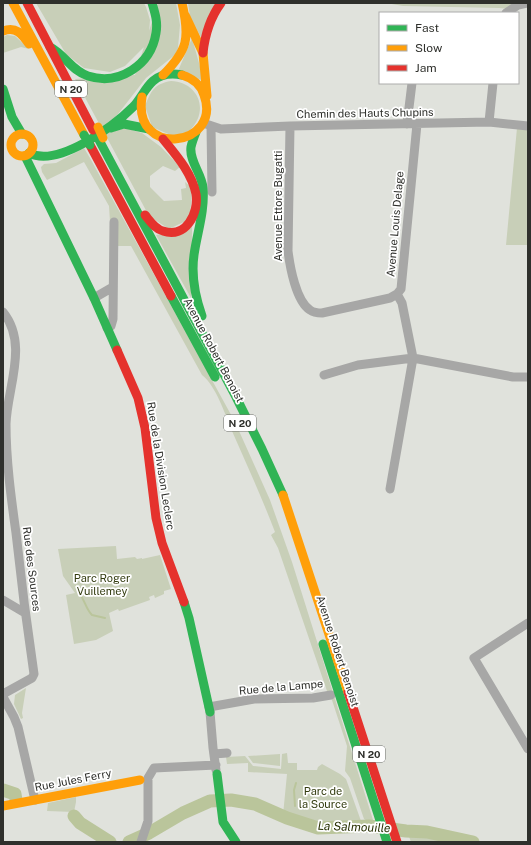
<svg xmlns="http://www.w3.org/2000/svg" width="531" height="845" viewBox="0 0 531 845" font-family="'Public Sans',sans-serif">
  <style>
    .green { fill: #c8cfb8 }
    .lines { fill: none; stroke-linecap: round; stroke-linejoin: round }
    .stream { stroke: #bac59b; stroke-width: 2 }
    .river { stroke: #bac59b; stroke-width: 13 }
    .street { stroke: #a7a7a6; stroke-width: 9 }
    .fast { stroke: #30b455; stroke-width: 9 }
    .slow { stroke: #ff9f0a; stroke-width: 9 }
    .jam { stroke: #e5322d; stroke-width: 9 }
    .fast-bridge { stroke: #30b455; stroke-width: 9 }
    .slow-bridge { stroke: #ff9f0a; stroke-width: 9 }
    .labels { text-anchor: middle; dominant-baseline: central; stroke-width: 3.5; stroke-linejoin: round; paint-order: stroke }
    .shield { fill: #fff; stroke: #6d6e6b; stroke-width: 1 }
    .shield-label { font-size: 10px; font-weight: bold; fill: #2f302c }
    .street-label { font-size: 11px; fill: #2f302c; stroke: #fff }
    .park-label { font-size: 11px; fill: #333c10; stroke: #fff }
    .water-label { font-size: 12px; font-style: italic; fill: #2a3306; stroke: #fff }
  </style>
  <rect width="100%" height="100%" fill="#e0e2dc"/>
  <path class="green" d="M 36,3 L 144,3 L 146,7 L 150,20 L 149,33 L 145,46 L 125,66 L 110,72 L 84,68 L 66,54 Z
    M 158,3 L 176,3 L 180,25 L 178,48 L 176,54 L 146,78 L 118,114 L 102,129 L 75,79 L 135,75 Z
    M 188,3 L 218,3 L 202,39 L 190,17 Z
    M 386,3 L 527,3 L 510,9 L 499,8 L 403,6 Z
    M 7,35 L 15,36 L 29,49 L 21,47 L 3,53 L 3,37 Z
    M 192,38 L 204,81 L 178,71 Z
    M 171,81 C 198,82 210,110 190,130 C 186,133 178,135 173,136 L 152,127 L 145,106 C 151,91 154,84 171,81 Z
    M 125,128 L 142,133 L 161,147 L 180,167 L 175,171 L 163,166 L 150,176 L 150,187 L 164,201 L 182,200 L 181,189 L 186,188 L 185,182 L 192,188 L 190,219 L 169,229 L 149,216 L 105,134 Z
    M 517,128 L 528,130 L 528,245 L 506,245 Z
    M 84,148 L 90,158 L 235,422 L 270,500 L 292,562 L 374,823 L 371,823 L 364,819 L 350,778 L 345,771 L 347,746 L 329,691 L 327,691 L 278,548 L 271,535 L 275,532 C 262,498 247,465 232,431 C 225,414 216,386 202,375 L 131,246 L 118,246 L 117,223 L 110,222 L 109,206 L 84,162 L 47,180 L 42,172 L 41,167 L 44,164 L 56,163 Z
    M 193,167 L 191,298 L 156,235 L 191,228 Z
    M 116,546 L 117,559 L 135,557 L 137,559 L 142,558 L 142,559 L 160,555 L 171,589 L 164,591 L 164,594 L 155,598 L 154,595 L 149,597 L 150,600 L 119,611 L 118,609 L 109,613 L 113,631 L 96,640 L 74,644 L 66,595 L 75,593 L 63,576 L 58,549 Z
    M 26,688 L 22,713 L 23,718 L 21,719 L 14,704 L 15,695 Z
    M 287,753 L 288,763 L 297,763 L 297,770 L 317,770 L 318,767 L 322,764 L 340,774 L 346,779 L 361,821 L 334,825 L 320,825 L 283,815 L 287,774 L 248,772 L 248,763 L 227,764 L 226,757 L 245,756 L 253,766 L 281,769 L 282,754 Z
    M 280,754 L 280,766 L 253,763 L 248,756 Z
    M 76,797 L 76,802 L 74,812 L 47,811 L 48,803 Z
    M 407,831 L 427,832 L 473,842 L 411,842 Z"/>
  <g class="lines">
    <path class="stream" d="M 76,586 C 76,591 78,591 80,594 C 85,601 86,609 92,615 L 105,618
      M 295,806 L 294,790 L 296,783"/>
    <path class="river" d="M 3,790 L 15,794 L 16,800
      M 74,816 L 80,823 L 110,842
      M 129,842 L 149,833 L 183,813 L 210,801 L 231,800 L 255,804 L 287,818 L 318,828 L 369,826 L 406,831 L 427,832 L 473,842"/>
    <path class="street" d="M 506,13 L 518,5 L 527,3
      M 489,122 L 493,83
      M 203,123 L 221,129 L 290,126 L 489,122 L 528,126
      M 407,124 L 412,83
      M 211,126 L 212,192
      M 290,126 L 288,251 C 290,267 296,301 310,310 C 314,313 318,313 322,313 L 390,298 L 397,294
      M 94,298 L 113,287
      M 3,312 C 29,344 7,388 6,424 C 6,460 11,497 16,533 C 21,580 27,627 34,674 L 32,678 L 3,694
      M 107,328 L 111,326 L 113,319 L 114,222
      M 324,375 L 358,365 L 413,358 L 513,377 L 528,377
      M 390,489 L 413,358 L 402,303 L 397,294 L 401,289 L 417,124
      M 3,600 L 25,613
      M 528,623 L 474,658 L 528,749
      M 3,697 L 14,717 L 18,727 L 35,800
      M 209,707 L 254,699 L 313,698 L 331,695
      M 210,712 L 213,748 L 216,770
      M 214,754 L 227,753
      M 148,778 L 154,768 L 216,765
      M 141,842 L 148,821 L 148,778"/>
    <path class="fast" d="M 50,47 C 65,55 72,71 88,76 C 119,86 151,65 156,33 C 158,22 155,13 152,3
      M 3,89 L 12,117 L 22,134
      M 111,128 L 124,124 L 149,129
      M 196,132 C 194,137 192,142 191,147 C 189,161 202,174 203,188 C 205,211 197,233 194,255 C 191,276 195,296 202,316
      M 99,140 L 236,397 L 262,449 L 283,495
      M 29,153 C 58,168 114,126 134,106 C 141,98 146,87 153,81 C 161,74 172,73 182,75
      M 25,156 L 94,298 L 117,350
      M 171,296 L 215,377
      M 184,602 L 189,618 L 210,712
      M 323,644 L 387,842
      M 217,774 L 223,822 L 236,842"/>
    <path class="slow" d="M 13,3 L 84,135
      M 185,15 L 203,53 L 207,96
      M 3,31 C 16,26 22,34 29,44
      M 163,75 C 188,50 190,38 182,3
      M 142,97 C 132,159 223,147 204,95 C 201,85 192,78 182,75
      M11 145a11 11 0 1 1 22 0a11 11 0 1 1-22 0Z
      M 283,495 L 348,692
      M 3,806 L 140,780"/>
    <path class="jam" d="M 27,3 L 93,130
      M 203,53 C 205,34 210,18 221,3
      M 90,145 L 171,296
      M 145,215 C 150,221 155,229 163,231 C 186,239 199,213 196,194 C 192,173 176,155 163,139
      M 117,350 L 138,398 L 145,428 L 156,518 L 162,543 L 184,602
      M 348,692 L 397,842"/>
    <path class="fast-bridge" d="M 84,135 L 90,145"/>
    <path class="slow-bridge" d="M 98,127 L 103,138"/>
  </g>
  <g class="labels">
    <g class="shield">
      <rect x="55" y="81" width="32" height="16" rx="3"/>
      <rect x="224" y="415" width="32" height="16" rx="3"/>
      <rect x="353" y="746" width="32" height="16" rx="3"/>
    </g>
    <g class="shield-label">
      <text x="71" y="89">N 20</text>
      <text x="240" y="423">N 20</text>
      <text x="369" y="754">N 20</text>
    </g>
    <g class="street-label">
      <text transform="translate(365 113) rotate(-1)">Chemin des Hauts Chupins</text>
      <text transform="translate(278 206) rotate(-90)">Avenue Ettore Bugatti</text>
      <text transform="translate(395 224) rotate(-85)">Avenue Louis Delage</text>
      <text transform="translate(214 350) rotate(62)">Avenue Robert Benoist</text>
      <text transform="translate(161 466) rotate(81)">Rue de la Division Leclerc</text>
      <text transform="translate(32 569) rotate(83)">Rue des Sources</text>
      <text transform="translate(338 651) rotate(72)">Avenue Robert Benoist</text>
      <text transform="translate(281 687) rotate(-5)">Rue de la Lampe</text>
      <text transform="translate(73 780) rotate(-11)">Rue Jules Ferry</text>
    </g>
    <g class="park-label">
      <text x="102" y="578">Parc Roger<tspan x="102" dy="13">Vuillemey</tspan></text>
      <text x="323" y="791">Parc de<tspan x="323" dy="13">la Source</tspan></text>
    </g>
    <g class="water-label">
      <text transform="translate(354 827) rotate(2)">La Salmouille</text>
    </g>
  </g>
  <rect width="531" height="845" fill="none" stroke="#2f302c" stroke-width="8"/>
  <rect x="379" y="12" width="140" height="72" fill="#ffffff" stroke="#acacab"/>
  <rect x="387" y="25" width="20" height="6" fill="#30b455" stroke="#acacab"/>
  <text x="415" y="32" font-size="12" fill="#2f302c">Fast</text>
  <rect x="387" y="45" width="20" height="6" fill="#ff9f0a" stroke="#acacab"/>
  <text x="415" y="52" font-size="12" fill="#2f302c">Slow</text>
  <rect x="387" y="65" width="20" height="6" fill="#e5322d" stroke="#acacab"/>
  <text x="415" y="72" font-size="12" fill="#2f302c">Jam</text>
</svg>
